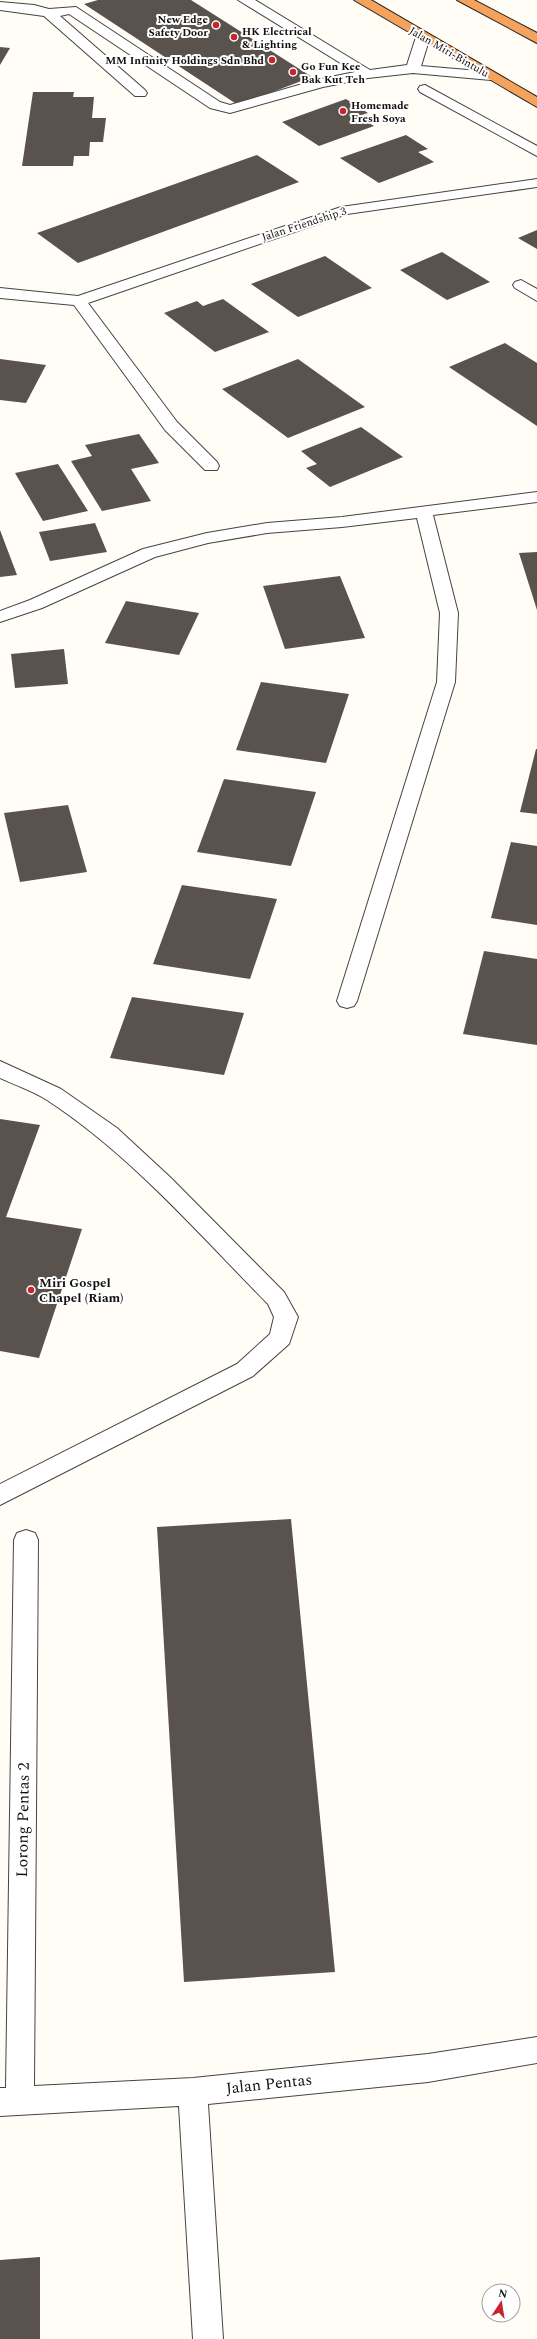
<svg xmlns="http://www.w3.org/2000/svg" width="537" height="2339" viewBox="0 0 537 2339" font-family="Spectral,serif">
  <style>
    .building { fill: #5a524d }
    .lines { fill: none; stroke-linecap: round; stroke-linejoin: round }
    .minor-casing { stroke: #444; stroke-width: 2 }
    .highway-casing { stroke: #222; stroke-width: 2 }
    .minor { fill: #fff; fill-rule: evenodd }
    .highway { fill: #f5a25d; fill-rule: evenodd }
    .poi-dot { fill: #c4262e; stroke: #fff; stroke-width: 1.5 }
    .labels { text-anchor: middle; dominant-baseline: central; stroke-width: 4; stroke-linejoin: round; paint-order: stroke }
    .far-poi-label { font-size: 11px; font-weight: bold; fill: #111; stroke: #fff; text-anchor: start }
    .far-street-label { font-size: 11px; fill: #111; stroke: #fff }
    .poi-label { font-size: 13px; font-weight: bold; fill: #111; stroke: #fff; text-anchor: start }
    .near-street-label { font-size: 16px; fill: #111; stroke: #fff }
  </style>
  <rect width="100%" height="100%" fill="#fffdf5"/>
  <path class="building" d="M 98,0 L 191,0 L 312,77 L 238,105 L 84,4 Z
    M 0,47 L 10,48 L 0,65 Z
    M 33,92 L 74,92 L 73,97 L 94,97 L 92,118 L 106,118 L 103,142 L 90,142 L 89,156 L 74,156 L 73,166 L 22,166 Z
    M 346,99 L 368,113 L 358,116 L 374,126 L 319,146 L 282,122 Z
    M 406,135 L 428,149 L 418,152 L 434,162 L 379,183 L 340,158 Z
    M 257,155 L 299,182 L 78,263 L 37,233 Z
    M 537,230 L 537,249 L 518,238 Z
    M 442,252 L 490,282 L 447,300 L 400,270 Z
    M 325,256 L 372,288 L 298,317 L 251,284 Z
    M 223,299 L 269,332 L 215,352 L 164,313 L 197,301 L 203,306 Z
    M 505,343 L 537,363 L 537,426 L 449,367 Z
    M 0,359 L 46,365 L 26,403 L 0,400 Z
    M 298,359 L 365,407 L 288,438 L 222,389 Z
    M 361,427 L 403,457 L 330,487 L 306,468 L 317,464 L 301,451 Z
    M 139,434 L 159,463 L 131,469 L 151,501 L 102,511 L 71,461 L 92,456 L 85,445 Z
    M 58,464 L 88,511 L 43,521 L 15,473 Z
    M 95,523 L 107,552 L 50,561 L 39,532 Z
    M 0,530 L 17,575 L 0,577 Z
    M 537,552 L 537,610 L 519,553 Z
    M 340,576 L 365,638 L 285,649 L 263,586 Z
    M 126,601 L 199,613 L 179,655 L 105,643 Z
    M 64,649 L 68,684 L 15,688 L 11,654 Z
    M 261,682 L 349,694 L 326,763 L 236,750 Z
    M 536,749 L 537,749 L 537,814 L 520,812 Z
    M 224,779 L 316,792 L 291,866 L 197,852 Z
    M 68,805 L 87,872 L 20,882 L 4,813 Z
    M 511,842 L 537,846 L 537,925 L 491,918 Z
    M 182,885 L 277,899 L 250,979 L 153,964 Z
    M 484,951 L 537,959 L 537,1045 L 463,1034 Z
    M 132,997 L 244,1013 L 224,1075 L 110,1058 Z
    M 0,1119 L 40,1125 L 6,1217 L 82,1229 L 39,1358 L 0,1351 Z
    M 291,1519 L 335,1972 L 184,1982 L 157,1527 Z
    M 40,2257 L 40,2339 L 0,2339 L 0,2260 Z"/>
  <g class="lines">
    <defs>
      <path id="minor" d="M 238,0 L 255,0 L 370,70 L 407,65 L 416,37 L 423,33 L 430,37 L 421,66 L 491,72 L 498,76 L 491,80 L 413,73 L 368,78 L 323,87 L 230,113 L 210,108 L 69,14 L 60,16 L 145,90 L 147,93 L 145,96 L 135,96 L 44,16 L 0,10 L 0,2 L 34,5 L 49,9 L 76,7 L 220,102 L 230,105 L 316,80 L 355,72 Z
        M 425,85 L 537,146 L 537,156 L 420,92 L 418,89 L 420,86 Z
        M 537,179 L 537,187 L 347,214 L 88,303 L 177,422 L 217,462 L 219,466 L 217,470 L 205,470 L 165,430 L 74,305 L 0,298 L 0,288 L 78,296 L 341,207 Z
        M 521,280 L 537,289 L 537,301 L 515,288 L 513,285 L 515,282 Z
        M 537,492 L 537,502 L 433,515 L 458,613 L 455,682 L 357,1001 L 354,1006 L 347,1008 L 340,1006 L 337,1001 L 437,682 L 440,613 L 417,518 L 342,527 L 267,533 L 208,543 L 155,557 L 42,608 L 0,622 L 0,611 L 30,600 L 143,549 L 207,533 L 267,523 L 342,517 Z
        M 0,1061 L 61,1089 L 117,1128 L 171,1178 L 284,1292 L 298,1317 L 289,1344 L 253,1376 L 0,1505 L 0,1484 L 237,1364 L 270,1334 L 274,1317 L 268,1304 C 198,1233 131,1155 47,1100 C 33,1091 15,1085 0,1078 Z
        M 26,1530 L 35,1533 L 38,1540 L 34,2086 L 193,2078 L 428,2054 L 537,2037 L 537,2063 L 428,2082 L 208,2104 L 223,2339 L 193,2339 L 179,2106 L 0,2116 L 0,2088 L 6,2088 L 14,1540 L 17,1533 Z"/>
      <path id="highway" d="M 354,0 L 371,0 L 537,97 L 537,107 Z
        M 457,0 L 474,0 L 537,33 L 537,43 Z"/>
    </defs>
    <use href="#minor" class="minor-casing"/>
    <use href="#highway" class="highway-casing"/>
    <use href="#minor" class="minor"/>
    <use href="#highway" class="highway"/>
  </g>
  <g class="poi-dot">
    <circle cx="216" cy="25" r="4"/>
    <circle cx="234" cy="37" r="4"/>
    <circle cx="272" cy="60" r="4"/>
    <circle cx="293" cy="72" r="4"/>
    <circle cx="343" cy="111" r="4"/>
    <circle cx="31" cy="1290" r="4"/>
  </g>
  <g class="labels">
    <g class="far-poi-label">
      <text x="208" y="19" text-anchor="end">New Edge<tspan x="208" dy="13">Safety Door</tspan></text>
      <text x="242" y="31">HK Electrical<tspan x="242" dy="13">&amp; Lighting</tspan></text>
      <text x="264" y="60" text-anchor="end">MM Infinity Holdings Sdn Bhd</text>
      <text x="301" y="66">Go Fun Kee<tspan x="301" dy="13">Bak Kut Teh</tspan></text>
      <text x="351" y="105">Homemade<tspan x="351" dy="13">Fresh Soya</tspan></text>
    </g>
    <g class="far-street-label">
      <text transform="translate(449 52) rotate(30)">Jalan Miri-Bintulu</text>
      <text transform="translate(304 224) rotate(-18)">Jalan Friendship 3</text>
    </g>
    <g class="poi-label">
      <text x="39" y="1283">Miri Gospel<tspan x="39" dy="15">Chapel (Riam)</tspan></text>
    </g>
    <g class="near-street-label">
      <text transform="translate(23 1820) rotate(-89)">Lorong Pentas 2</text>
      <text transform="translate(269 2084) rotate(-6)">Jalan Pentas</text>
    </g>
  </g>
  <g transform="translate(501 2303) rotate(12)"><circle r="19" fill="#ffffff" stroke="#a0a0a0"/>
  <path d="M0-3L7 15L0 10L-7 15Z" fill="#c4262e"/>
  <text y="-6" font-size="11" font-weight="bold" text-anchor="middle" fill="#111111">N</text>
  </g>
</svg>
